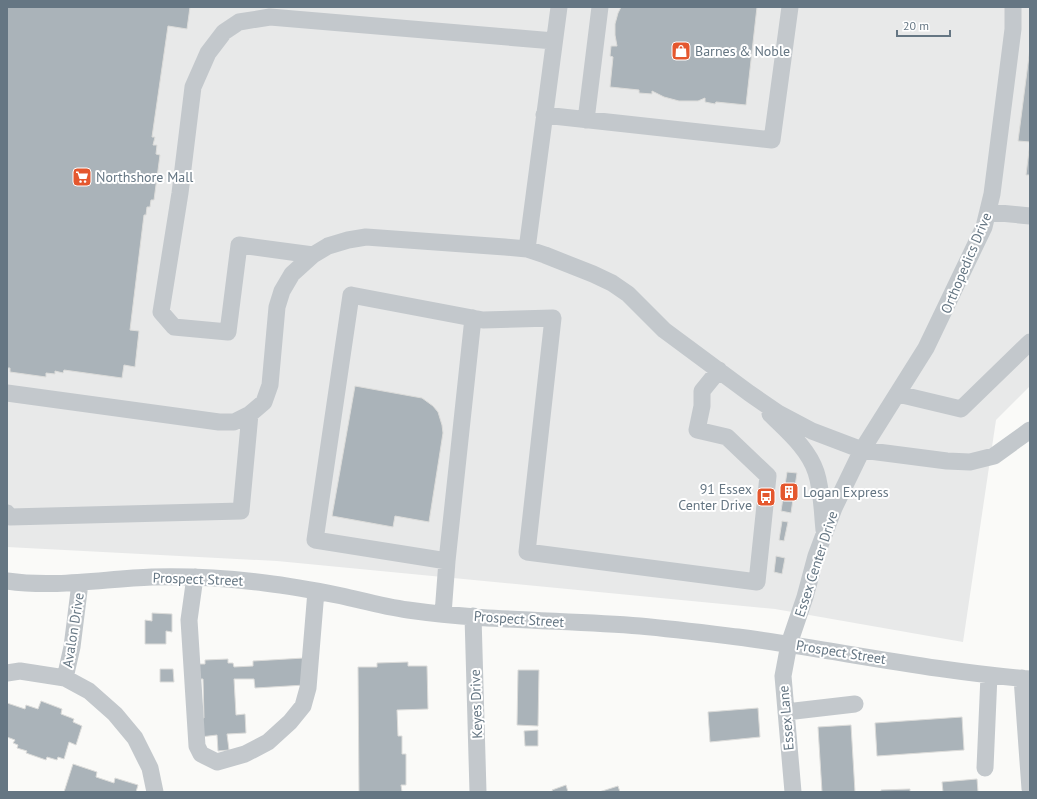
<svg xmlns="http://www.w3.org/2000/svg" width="1037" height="799" viewBox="0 0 1037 799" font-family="'PT Sans',sans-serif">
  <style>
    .built { fill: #e8e9e9 }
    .building { fill: #aab3b9; stroke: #dcdcda }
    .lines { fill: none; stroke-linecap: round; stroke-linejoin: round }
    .minor { stroke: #c3c8cc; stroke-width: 17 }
    .labels { text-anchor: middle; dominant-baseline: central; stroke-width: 4; stroke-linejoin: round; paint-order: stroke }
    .poi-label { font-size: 14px; fill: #657683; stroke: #fff; text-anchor: start }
    .street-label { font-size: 14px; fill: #657683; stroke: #fff }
  </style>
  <rect width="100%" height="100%" fill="#fafaf8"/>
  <path class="built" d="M 7,7 L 1030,7 L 1030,386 L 996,420 L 963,642 L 775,609 L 277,561 L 7,547 Z"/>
  <path class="building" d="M 7,7 L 190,7 L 187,29 L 168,26 L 152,137 L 155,137 L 153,145 L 157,145 L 156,154 L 160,155 L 154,200 L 151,200 L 150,207 L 147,207 L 146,215 L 144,215 L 130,330 L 139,331 L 135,367 L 124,365 L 122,378 L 64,370 L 63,373 L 55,371 L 55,374 L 46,373 L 46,377 L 10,372 L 10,368 L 7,368 Z
    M 621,7 L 757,7 L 746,105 L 716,102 L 715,104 L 705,102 L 705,98 L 698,101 L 679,101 L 664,97 L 652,91 L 652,94 L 639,93 L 639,90 L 610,87 L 613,57 L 610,56 L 611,46 L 617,46 L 615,35 L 615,24 L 618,13 Z
    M 1030,48 L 1030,175 L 1026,175 L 1030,142 L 1018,141 Z
    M 355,386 L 422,398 L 433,406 L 438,412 L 442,425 L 443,433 L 429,522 L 395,516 L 393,527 L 332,516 Z
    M 787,472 L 797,473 L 791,513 L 781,511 Z
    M 782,521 L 788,522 L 784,541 L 779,540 Z
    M 776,556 L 785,558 L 782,574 L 774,572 Z
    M 152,613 L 172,614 L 172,632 L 166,631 L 166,644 L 145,644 L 145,620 L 152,621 Z
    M 304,658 L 305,685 L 255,688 L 254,679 L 234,679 L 236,715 L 245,714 L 246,733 L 227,734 L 229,750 L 218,751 L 217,735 L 200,737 L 198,719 L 204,718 L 203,679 L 200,679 L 199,664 L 205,664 L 205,660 L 228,659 L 228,663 L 233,663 L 234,667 L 253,666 L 253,661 Z
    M 408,662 L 408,666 L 427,666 L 428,709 L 397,710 L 398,736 L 402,736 L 402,754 L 406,754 L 406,785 L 401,785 L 402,792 L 359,792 L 358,667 L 377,667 L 377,663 Z
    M 160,669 L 173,669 L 174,682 L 160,682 Z
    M 518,670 L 539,670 L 538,726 L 517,725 Z
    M 41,701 L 62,709 L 61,714 L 74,719 L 73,722 L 82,726 L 76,745 L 69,742 L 64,759 L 58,757 L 57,760 L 47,757 L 46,760 L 26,753 L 27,751 L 17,748 L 18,745 L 13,743 L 15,740 L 7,737 L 7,703 L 25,709 L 26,705 L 38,709 Z
    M 758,708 L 760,737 L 710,742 L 708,712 Z
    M 962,717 L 964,750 L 877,756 L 875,723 Z
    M 851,725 L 855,792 L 822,792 L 818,727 Z
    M 538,730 L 538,746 L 525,746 L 524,731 Z
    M 73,764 L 97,772 L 96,777 L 114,783 L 115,778 L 138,785 L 136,792 L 64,792 Z
    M 977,779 L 978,792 L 943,792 L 942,782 Z
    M 566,785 L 568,792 L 553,792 L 552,790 Z
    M 618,786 L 620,792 L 599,792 Z
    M 910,789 L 910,792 L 881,792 L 881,790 Z"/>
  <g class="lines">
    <path class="minor" d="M 544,115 L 772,140 L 790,7
      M 586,120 L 600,7
      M 989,212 L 1030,216
      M 527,249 L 559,7
      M 313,255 L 239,245 L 228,332 L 174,327 L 161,312 L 180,193 L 193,87 L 208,53 L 224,32 L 239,22 L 270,17 L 554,41
      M 7,393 L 219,422 L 234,422 L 250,414 L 264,402 L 270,385 L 277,307 L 282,291 L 292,274 L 313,255 L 328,246 L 348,240 L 366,237 L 505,247 L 527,249 L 545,255 L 593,274 L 612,283 L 628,294 L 664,330 L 749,393 L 778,413 L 812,431 L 862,450 L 947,461 L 970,462 L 994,456 L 1030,430
      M 898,394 L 961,409 L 1030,342
      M 770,414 C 787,431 808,448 816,472 C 822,490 822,511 824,530
      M 7,513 L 10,517 L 241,511 L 250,414
      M 447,561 L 315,540 L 351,295 L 483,320 L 553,318 L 527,552 L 757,582 L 768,476 L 727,437 L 697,430 L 702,406 L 702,391 L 719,370
      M 195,577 L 189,620 L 197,746 L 201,754 L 217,762 L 245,754 L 268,742 L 290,722 L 303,706 L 308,688 L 316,591
      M 7,581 C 55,588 103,579 152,577 C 190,576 227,578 265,583 C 291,586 317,591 342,596 C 364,601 385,607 408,610 C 485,621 563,620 640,626 C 673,629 705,633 738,637 C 835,650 932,671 1030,679
      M 80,583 L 72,647 L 65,678 L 89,691 L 115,714 L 135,738 L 150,768 L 155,792
      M 443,614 L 447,561 L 473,318
      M 473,616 L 478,792
      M 7,673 L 20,671 L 65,678
      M 1022,678 L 1030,789
      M 786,712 L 855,704
      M 985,768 L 989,675
      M 793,792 L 783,676 L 789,644 L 805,597 L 816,556 L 834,508 L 862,450 L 926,348 L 984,227 L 992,194 L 1013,29 L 1013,7"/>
  </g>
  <defs>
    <symbol id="shop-square" viewBox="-11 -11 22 22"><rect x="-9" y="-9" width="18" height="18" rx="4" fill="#e4572e" stroke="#fff"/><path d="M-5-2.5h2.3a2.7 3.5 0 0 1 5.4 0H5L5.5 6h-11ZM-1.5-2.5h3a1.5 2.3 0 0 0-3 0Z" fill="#fff"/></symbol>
    <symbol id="supermarket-square" viewBox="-11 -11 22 22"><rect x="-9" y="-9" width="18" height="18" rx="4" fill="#e4572e" stroke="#fff"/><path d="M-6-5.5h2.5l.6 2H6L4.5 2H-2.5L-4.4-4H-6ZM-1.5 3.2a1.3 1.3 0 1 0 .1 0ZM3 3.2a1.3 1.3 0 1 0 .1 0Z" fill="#fff"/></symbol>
    <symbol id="building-square" viewBox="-11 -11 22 22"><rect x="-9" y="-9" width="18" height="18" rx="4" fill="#e4572e" stroke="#fff"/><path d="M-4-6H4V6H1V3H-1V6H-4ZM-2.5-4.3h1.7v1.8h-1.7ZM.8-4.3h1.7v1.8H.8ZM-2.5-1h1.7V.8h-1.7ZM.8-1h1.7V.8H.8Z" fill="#fff"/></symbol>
    <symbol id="bus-square" viewBox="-11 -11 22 22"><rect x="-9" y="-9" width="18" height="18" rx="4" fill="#e4572e" stroke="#fff"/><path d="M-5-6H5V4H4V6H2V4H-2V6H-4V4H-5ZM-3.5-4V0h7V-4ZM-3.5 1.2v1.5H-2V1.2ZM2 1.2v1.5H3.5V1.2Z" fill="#fff"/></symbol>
  </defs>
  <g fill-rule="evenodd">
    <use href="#shop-square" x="670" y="40" width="22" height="22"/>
    <use href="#supermarket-square" x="71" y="166" width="22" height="22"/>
    <use href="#building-square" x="778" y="481" width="22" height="22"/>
    <use href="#bus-square" x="755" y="486" width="22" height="22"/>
  </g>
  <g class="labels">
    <g class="poi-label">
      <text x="695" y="51">Barnes &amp; Noble</text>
      <text x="96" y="177">Northshore Mall</text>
      <text x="752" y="489" text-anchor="end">91 Essex<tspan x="752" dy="16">Center Drive</tspan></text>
      <text x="803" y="492">Logan Express</text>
    </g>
    <g class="street-label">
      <text transform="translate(966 263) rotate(-67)">Orthopedics Drive</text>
      <text transform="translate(816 564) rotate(-72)">Essex Center Drive</text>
      <text transform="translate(198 579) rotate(2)">Prospect Street</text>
      <text transform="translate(519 619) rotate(4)">Prospect Street</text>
      <text transform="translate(73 630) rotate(-81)">Avalon Drive</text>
      <text transform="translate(841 652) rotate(9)">Prospect Street</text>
      <text transform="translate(476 704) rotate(-92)">Keyes Drive</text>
      <text transform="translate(786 718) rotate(-95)">Essex Lane</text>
    </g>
  </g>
  <rect width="1037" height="799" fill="none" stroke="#657683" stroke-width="16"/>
  <path d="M897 30v6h53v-6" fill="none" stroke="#657683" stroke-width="2"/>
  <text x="903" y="30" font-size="12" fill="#657683" stroke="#ffffff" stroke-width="3" paint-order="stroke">20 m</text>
</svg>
